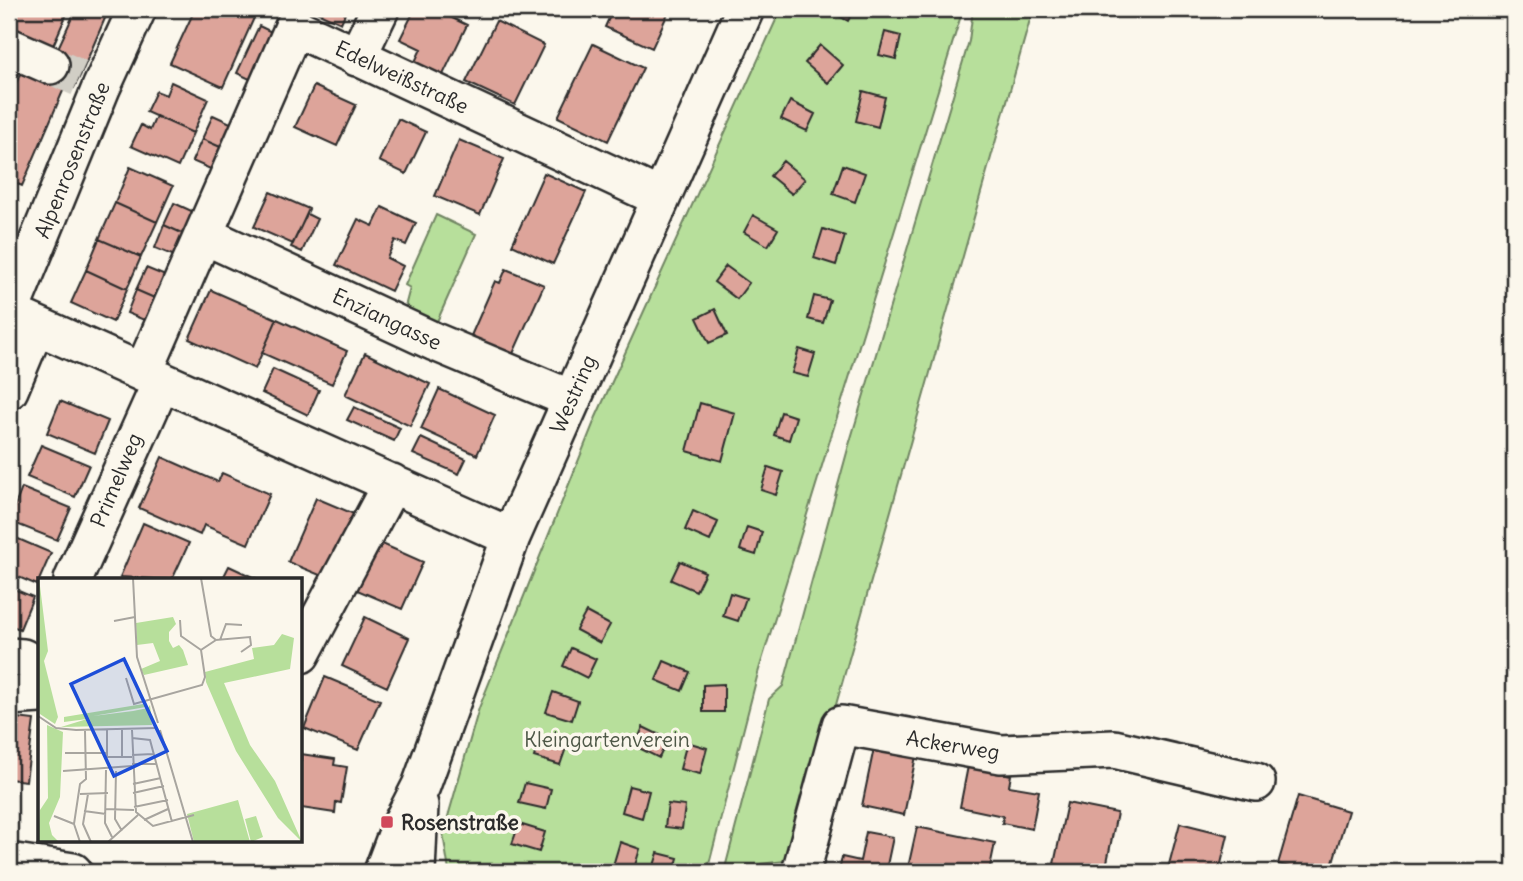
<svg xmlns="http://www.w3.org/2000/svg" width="1523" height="881" viewBox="0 0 1523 881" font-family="Delius,sans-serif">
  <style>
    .green { fill: #b7df9b; stroke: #718563; stroke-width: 2 }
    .building { fill: #dda49a; stroke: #2b2b2b; stroke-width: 2 }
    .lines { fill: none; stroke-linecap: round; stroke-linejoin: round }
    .minor-tunnel { stroke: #d1cec5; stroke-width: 37; stroke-dasharray: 37 18; stroke-linecap: butt }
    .minor-casing { stroke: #2b2b2b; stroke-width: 42 }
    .minor { stroke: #fbf7ec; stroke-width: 37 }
    .poi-dot { fill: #d1495b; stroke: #fbf7ec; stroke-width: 2.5 }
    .labels { text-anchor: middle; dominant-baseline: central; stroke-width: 7; stroke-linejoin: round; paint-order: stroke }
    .street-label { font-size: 21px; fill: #2b2b2b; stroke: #fbf7ec }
    .park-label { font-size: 21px; fill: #4e5847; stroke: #fbf7ec }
    .poi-label { font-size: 21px; font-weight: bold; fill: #2b2b2b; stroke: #fbf7ec; text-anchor: start }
    .inset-road { fill: none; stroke: #a8a59f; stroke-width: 2 }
    .view { fill: #1d4ed8; fill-opacity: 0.15; stroke: #1d4ed8; stroke-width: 3.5 }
    .inset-edge { fill: none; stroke: #2b2b2b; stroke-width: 3.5 }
  </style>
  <rect width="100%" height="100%" fill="#fbf7ec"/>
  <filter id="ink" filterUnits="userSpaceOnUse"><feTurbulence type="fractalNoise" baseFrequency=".0143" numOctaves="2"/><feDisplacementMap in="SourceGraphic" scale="14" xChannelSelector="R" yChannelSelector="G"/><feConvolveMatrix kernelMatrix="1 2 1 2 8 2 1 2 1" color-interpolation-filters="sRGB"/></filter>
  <g filter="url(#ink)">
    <path class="green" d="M 781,9 L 963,9 L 758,673 L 707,872 L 453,872 L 449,871 L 443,834 L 479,708 L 596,417 Z
      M 973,9 L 1033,9 L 792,860 L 761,864 L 754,872 L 724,872 L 769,699 L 783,686 L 849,445 L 969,41 Z
      M 436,215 L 476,234 L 435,326 L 408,312 L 406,303 L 410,288 L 405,285 Z"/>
    <path class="building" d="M 9,9 L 69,9 L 52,48 L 9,29 Z
      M 76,9 L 109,9 L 82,72 L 53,59 Z
      M 195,9 L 258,9 L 223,87 L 170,63 Z
      M 310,9 L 347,9 L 341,23 Z
      M 415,9 L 433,9 L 467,25 L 441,79 L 413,66 L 421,49 L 400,39 Z
      M 613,9 L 670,9 L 652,48 L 605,27 Z
      M 826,9 L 854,9 L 848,21 Z
      M 496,21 L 544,45 L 515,105 L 466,82 Z
      M 259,26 L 278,35 L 256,82 L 237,73 Z
      M 885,32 L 901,36 L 896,59 L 879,55 Z
      M 593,44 L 643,68 L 608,141 L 558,117 Z
      M 820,45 L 843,65 L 828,83 L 805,63 Z
      M 53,59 L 82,72 L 74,88 L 46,75 Z
      M 24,65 L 66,84 L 22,186 L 9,180 L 9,99 Z
      M 171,82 L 208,99 L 193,133 L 146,112 L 156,91 L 166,95 Z
      M 314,86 L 356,105 L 337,146 L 295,127 Z
      M 863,91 L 885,97 L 878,127 L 856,121 Z
      M 790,101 L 815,114 L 807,131 L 781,119 Z
      M 213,115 L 235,125 L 225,149 L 202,139 Z
      M 156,116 L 193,133 L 178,167 L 131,146 L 141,125 L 150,130 Z
      M 398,119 L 426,132 L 406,174 L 379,161 Z
      M 202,139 L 225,149 L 215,171 L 192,161 Z
      M 459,140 L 504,159 L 480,215 L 435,196 Z
      M 783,161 L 805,179 L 792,194 L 770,176 Z
      M 843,165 L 865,173 L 855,202 L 833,194 Z
      M 130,167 L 173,186 L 157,222 L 115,203 Z
      M 544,173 L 586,192 L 553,264 L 512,245 Z
      M 270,192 L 309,209 L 293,244 L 254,227 Z
      M 115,203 L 157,222 L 141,257 L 99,239 Z
      M 174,203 L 196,213 L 186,235 L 164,225 Z
      M 382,207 L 416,223 L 406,245 L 395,240 L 387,258 L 403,266 L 391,291 L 336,265 L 358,219 L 373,226 Z
      M 307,214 L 317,219 L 302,252 L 291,247 Z
      M 753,215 L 778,229 L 768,246 L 744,232 Z
      M 164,225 L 186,235 L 177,257 L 155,248 Z
      M 823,229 L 845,236 L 836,265 L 814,258 Z
      M 99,239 L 141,257 L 127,289 L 86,270 Z
      M 726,266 L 749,283 L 737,299 L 714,282 Z
      M 146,268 L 168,277 L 159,300 L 136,290 Z
      M 506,269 L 544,285 L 512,356 L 470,338 L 495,281 L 500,283 Z
      M 86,270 L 127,289 L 113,322 L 71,303 Z
      M 136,290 L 159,300 L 149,322 L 127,313 Z
      M 211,290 L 277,319 L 255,369 L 189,339 Z
      M 814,296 L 830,300 L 823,323 L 808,319 Z
      M 715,309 L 727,335 L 709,343 L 697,318 Z
      M 277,319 L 347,351 L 332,384 L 262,353 Z
      M 799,349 L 815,354 L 808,377 L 792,373 Z
      M 365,353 L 430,384 L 410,426 L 345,395 Z
      M 273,369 L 319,390 L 308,415 L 262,393 Z
      M 439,389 L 495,415 L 477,455 L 421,429 Z
      M 60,401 L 108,421 L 95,453 L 47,433 Z
      M 700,403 L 735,413 L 722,461 L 687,451 Z
      M 354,407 L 400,428 L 394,441 L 347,420 Z
      M 781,412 L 796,417 L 789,440 L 774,435 Z
      M 421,438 L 466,459 L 459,474 L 413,454 Z
      M 41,445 L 89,465 L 75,497 L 27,477 Z
      M 162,457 L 218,482 L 222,473 L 270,494 L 248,544 L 204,525 L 200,535 L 139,508 Z
      M 768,467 L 783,472 L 776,495 L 761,490 Z
      M 22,488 L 71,508 L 57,540 L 9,521 Z
      M 316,498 L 354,514 L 327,578 L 288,562 Z
      M 693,511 L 718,522 L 710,541 L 685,530 Z
      M 143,523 L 189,543 L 172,580 L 120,577 Z
      M 747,527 L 762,532 L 756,555 L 740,550 Z
      M 9,535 L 51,553 L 37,585 L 9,573 Z
      M 371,539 L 423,562 L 402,609 L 350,587 Z
      M 680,561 L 705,572 L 696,591 L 671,580 Z
      M 229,566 L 259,580 L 222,580 Z
      M 9,587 L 33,597 L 20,629 L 9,625 Z
      M 730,593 L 746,598 L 738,621 L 723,616 Z
      M 586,612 L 610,625 L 600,643 L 576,630 Z
      M 365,617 L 409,638 L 387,687 L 342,666 Z
      M 571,648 L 596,659 L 587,678 L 563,666 Z
      M 664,661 L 690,672 L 682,691 L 656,680 Z
      M 325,677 L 380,700 L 358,750 L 304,728 Z
      M 724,684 L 724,712 L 703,712 L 703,685 Z
      M 553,692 L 578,701 L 572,720 L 546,712 Z
      M 9,717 L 34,720 L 26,781 L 9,779 Z
      M 643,727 L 668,739 L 659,758 L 635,746 Z
      M 540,737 L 567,745 L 560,765 L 534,757 Z
      M 687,742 L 707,748 L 700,774 L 680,769 Z
      M 874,748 L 916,756 L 904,815 L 862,806 Z
      M 301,754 L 335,759 L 334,765 L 347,767 L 341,803 L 336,802 L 335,813 L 301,808 Z
      M 968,766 L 1011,775 L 1009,786 L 1039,791 L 1032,829 L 1002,823 L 1003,816 L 960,807 Z
      M 525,783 L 551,789 L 546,809 L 519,803 Z
      M 629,786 L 649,791 L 642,818 L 622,812 Z
      M 1298,796 L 1348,811 L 1330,872 L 1291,872 L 1293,868 L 1278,864 Z
      M 1067,803 L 1117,813 L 1105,872 L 1054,864 Z
      M 668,804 L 685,806 L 682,829 L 665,827 Z
      M 1180,823 L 1228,835 L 1219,872 L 1167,872 Z
      M 519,824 L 545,832 L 539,852 L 512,844 Z
      M 917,827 L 995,843 L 989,872 L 907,872 Z
      M 866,832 L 893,837 L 886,870 L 895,872 L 839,872 L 842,857 L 860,861 Z
      M 620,842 L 640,849 L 633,872 L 612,869 Z
      M 658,853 L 678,858 L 674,872 L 652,872 Z"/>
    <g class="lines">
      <path class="minor-tunnel" d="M 50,65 L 79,78"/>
      <defs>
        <path id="minor" d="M 9,47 L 50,65
          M 357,57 L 380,9
          M 204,235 L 435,342 L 571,399
          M 9,313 L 511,537
          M 9,313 L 101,88 L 137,9
          M 143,373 L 294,27 L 661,198
          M 9,390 L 36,325
          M 73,580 L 162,381
          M 301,654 L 392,483
          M 9,657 L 23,658 L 40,667
          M 9,696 L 40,694
          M 9,862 L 73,872
          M 383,872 L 400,827 L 421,786 L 511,537 L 745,9
          M 416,872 L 419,805
          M 801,872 L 841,725 L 1001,754 L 1114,749 L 1256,782"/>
      </defs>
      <use href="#minor" class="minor-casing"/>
      <use href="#minor" class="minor"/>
    </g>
  </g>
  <rect class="poi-dot" x="380" y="815" width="14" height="14" rx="3.5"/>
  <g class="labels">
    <g class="street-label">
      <text transform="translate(402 77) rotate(25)">Edelweißstraße</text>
      <text transform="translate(72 160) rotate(-68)">Alpenrosenstraße</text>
      <text transform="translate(387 319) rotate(25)">Enziangasse</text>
      <text transform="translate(573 394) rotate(-66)">Westring</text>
      <text transform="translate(116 480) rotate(-67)">Primelweg</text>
      <text transform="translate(953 745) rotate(9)">Ackerweg</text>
    </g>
    <g class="park-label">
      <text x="607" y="739">Kleingartenverein</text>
    </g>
    <g class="poi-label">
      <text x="401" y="822">Rosenstraße</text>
    </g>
  </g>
  <g transform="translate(38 578)">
    <rect width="264" height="264" fill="#fbf7ec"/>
    <path d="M 1,0 L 10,73 L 6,83 L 20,139 L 17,146 L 2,136 L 0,123 ZM 135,39 L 138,46 L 131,54 L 131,63 L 135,70 L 141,67 L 145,72 L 150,87 L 106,97 L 103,91 L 122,83 L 115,65 L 99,67 L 98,45 ZM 244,56 L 256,60 L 252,91 L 186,105 L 212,167 L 237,203 L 264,264 L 240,240 L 198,173 L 168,104 L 167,94 L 216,81 L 214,70 L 236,67 ZM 105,126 L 108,129 L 55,138 L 95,133 L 110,130 L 112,127 L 114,147 L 23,149 L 49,141 L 26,144 L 26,139 ZM 9,147 L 25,154 L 22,219 L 11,245 L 14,257 L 21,264 L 0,264 L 2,232 L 10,220 ZM 200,222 L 212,264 L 156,264 L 149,236 ZM 218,238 L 225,259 L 213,264 L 207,241 Z" fill="#b7df9b"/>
    <path class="inset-road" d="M 95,0 L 99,79 L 120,145M 163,0 L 173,58 L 178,62 L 212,59 L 213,67 L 203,74M 142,42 L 143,58 L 163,72M 76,43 L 97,39M 182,62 L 188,46 L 204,47M 88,100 L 96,126 L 164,107 L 167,99 L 163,72 L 178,62M 0,138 L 18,150 L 38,152 L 119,150M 69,152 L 69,179 L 94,179M 84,152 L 84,179M 94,152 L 98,234 L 115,248 L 156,237M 122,152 L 155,264M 94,160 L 112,162 L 134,244M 27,175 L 69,175M 94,177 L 115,176M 94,186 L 118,186M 68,192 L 67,245 L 74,259M 25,193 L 94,188M 78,193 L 77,241 L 84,253M 95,206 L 123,200M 95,215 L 126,208M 42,216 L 70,215M 50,216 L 45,246 L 53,264M 96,229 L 130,222M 67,231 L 96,232M 46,233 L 68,236M 16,238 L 36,246M 106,242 L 130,231M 42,264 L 36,246 L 42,206 L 48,201 L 47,153M 70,264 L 100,237"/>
    <path class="view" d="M 86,81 L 129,173 L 76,198 L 33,106 Z"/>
    <rect width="264" height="264" class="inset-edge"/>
  </g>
  <rect width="1523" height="881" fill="none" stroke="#fbf7ec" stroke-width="35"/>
  <rect x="18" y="18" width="1488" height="846" fill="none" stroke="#2b2b2b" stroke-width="2.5" filter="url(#ink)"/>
</svg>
